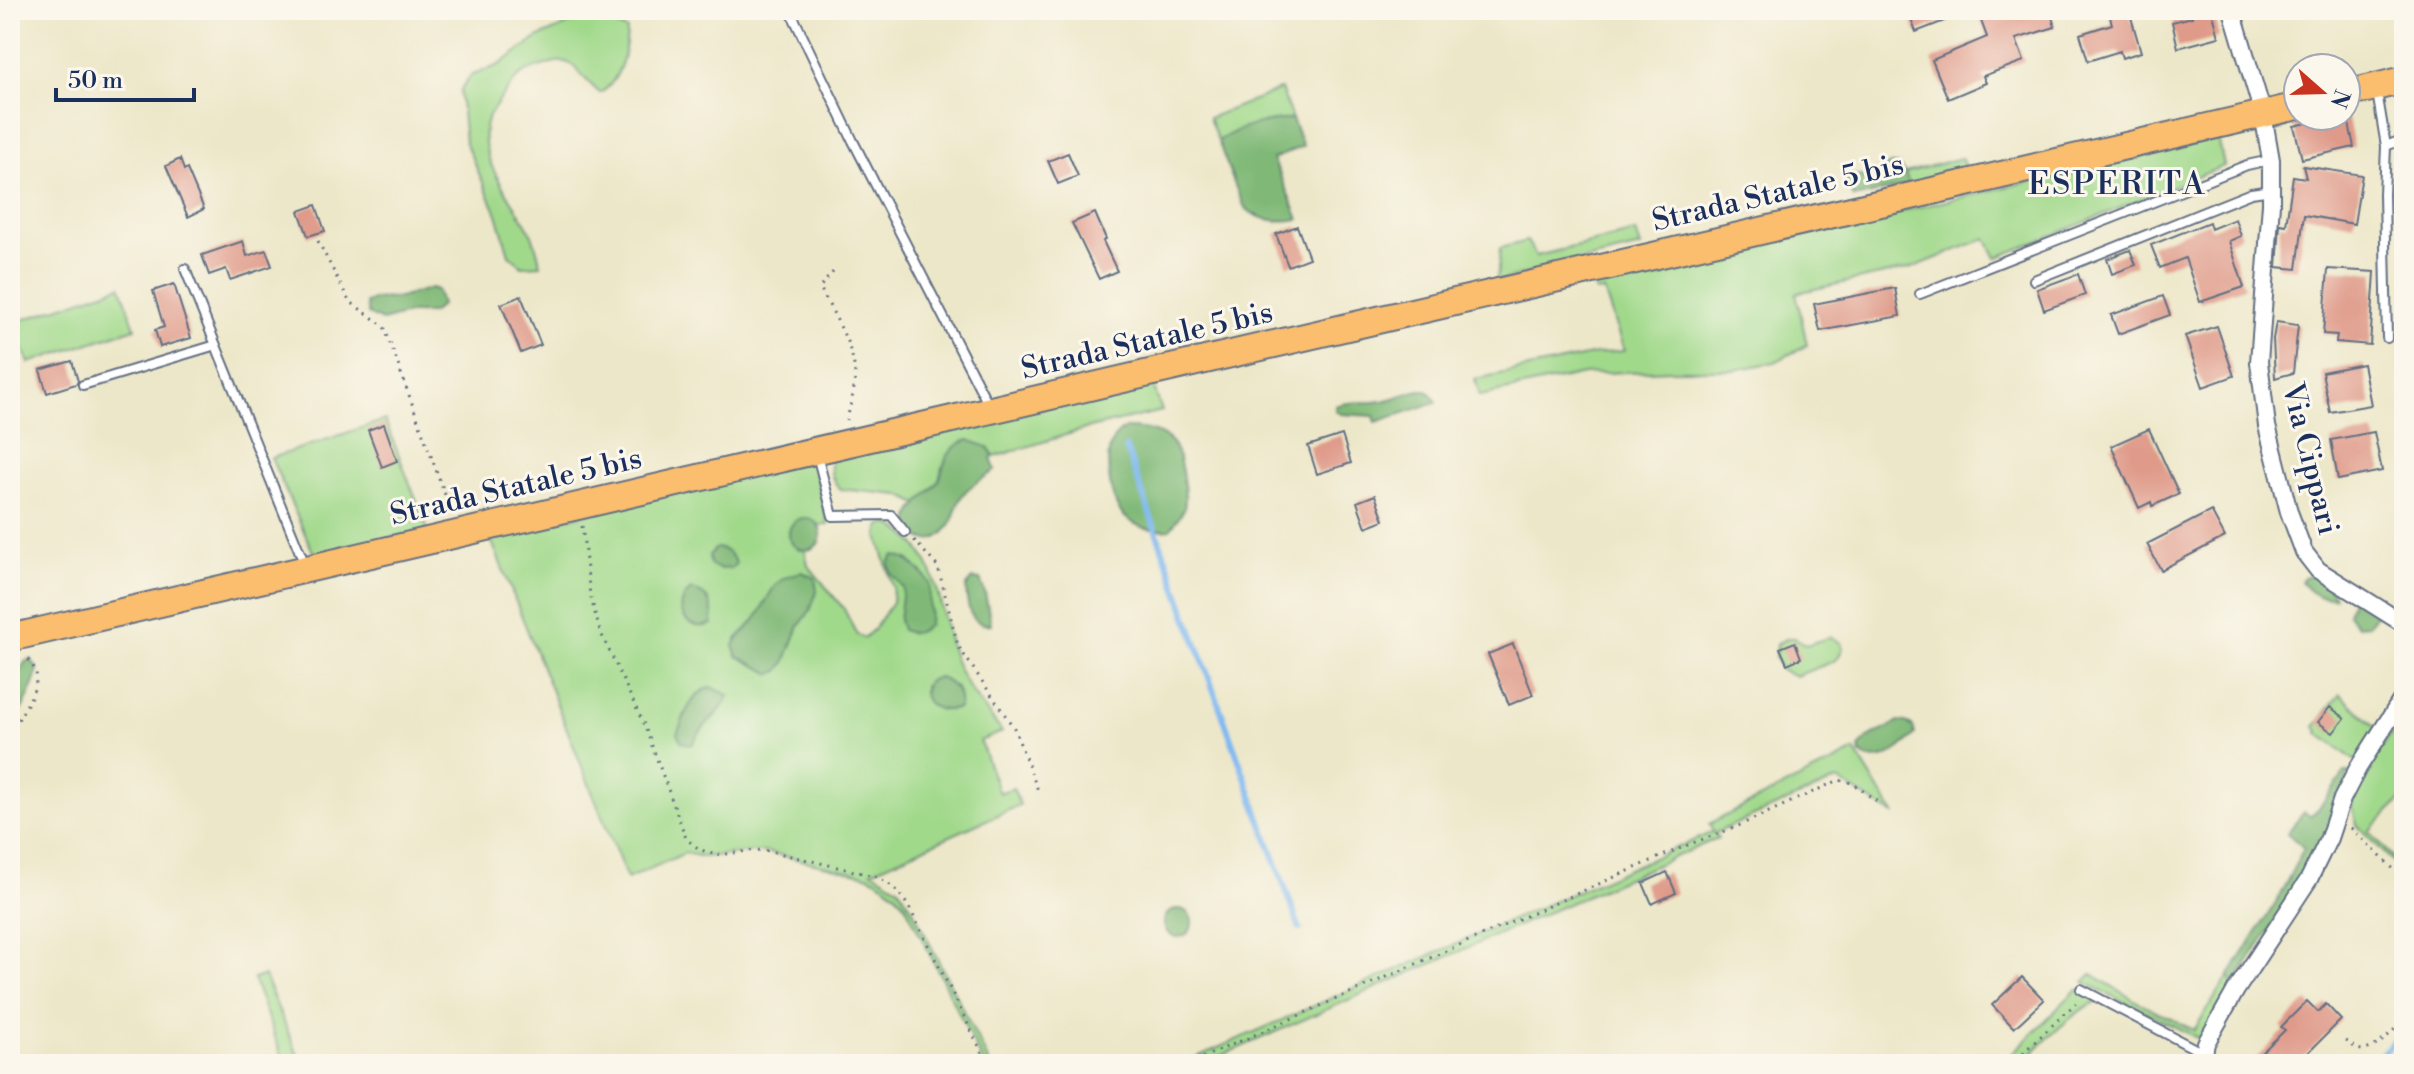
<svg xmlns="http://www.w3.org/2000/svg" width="2414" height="1074" viewBox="0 0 2414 1074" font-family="'Libre Bodoni',serif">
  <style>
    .green { fill: #a1d98b; stroke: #5e8474; stroke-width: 2; fill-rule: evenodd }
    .forest { fill: #80b977; stroke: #4e746a; stroke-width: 2 }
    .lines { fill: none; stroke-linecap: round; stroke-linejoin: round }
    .stream { stroke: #7fb9f0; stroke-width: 6 }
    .building { fill: #df9a89 }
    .lane-casing { stroke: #646f83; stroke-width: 12 }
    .street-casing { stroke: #646f83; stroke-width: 20 }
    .primary-casing { stroke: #646f83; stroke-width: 30 }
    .path { stroke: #646f83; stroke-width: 3; stroke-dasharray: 2 6; stroke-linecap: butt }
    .lane { stroke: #fff; stroke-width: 8 }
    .street { stroke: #fff; stroke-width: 16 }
    .primary { stroke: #fbbd6e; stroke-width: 26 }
    .labels { text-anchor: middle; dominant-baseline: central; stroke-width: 6; stroke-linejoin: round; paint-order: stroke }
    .street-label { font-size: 30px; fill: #1b2f5e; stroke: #fbf7ec }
    .neighbourhood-label { font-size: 32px; letter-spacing: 2px; fill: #1b2f5e; stroke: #fbf7ec }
  </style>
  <rect width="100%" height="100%" fill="#fbf7ec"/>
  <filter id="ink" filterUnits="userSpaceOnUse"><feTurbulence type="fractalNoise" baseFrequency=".0125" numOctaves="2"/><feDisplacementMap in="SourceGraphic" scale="16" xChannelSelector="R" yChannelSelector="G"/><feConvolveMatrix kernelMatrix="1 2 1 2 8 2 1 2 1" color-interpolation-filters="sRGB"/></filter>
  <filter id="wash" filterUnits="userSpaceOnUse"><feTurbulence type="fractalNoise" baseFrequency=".006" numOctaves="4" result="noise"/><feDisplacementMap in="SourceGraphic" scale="32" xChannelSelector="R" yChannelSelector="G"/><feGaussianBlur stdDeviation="1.8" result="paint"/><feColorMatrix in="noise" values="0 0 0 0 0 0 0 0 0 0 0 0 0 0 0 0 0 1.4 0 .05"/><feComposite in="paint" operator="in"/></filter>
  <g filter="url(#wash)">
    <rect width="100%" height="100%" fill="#ede7c9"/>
    <path class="green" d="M 591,14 L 627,30 C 626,52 620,82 600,93 C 566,64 578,51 528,71 C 516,76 510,87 502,97 C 497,104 488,115 486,123 C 476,162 517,203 532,235 C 536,245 538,256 541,265 L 522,266 L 509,255 L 497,214 L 465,142 L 460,92 L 470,76 L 499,65 L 537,38 Z
      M 1281,89 L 1292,119 C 1263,122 1243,125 1218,141 L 1209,118 Z
      M 2218,138 L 2224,166 L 1996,258 L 1986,238 L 1912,268 L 1796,293 L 1807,345 L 1775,362 L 1735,370 L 1670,370 L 1584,374 L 1480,396 L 1475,379 L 1596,354 L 1624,351 L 1604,291 L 1596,292 L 1592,283 Z
      M 1961,158 L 1967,172 L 1909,185 L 1905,173 Z
      M 1636,232 L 1641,247 L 1497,281 L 1500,248 L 1527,241 L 1536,256 Z
      M 121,286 L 135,328 L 29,363 L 13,323 Z
      M 1152,382 L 1162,411 L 1085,429 L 994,457 L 988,447 L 942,467 L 939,481 L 918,504 L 900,495 L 840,489 C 831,479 830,472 831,458 Z
      M 385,420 L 428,530 L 314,554 L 271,458 Z
      M 812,459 L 828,525 L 819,525 L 818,544 L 805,550 L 808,565 L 844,609 L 857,635 L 864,638 L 874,629 L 892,603 L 893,588 L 878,536 L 880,526 L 887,523 C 941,548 938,610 954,658 C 963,685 985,709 1002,732 L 980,741 L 999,793 L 1013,788 L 1020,805 L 872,871 L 898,887 L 912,908 L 990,1064 L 984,1064 L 905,904 C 893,890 883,882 867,875 L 766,852 L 752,852 L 704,857 L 685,853 L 627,879 L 490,537 ZM 908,559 L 925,576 L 930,612 L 902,603 ZM 810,611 L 799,626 L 785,662 L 765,670 L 745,660 L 737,639 L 757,618 ZM 924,686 L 955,687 L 958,692 L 959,708 C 941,714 923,707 924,686 ZM 710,687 L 729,695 C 722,714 701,724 692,744 Z
      M 1831,637 L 1841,643 L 1843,648 L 1838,658 L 1832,662 L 1796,676 L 1782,670 L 1775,658 L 1776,644 L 1788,638 L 1795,638 L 1806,645 Z
      M 2340,694 L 2379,730 L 2357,762 L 2318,733 L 2319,731 L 2315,727 Z
      M 2404,713 L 2404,797 L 2369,831 L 2404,869 L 2404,873 L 2357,825 L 2352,806 L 2353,793 Z
      M 1855,751 L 1895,815 L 1837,780 L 1715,833 L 1718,838 L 1216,1058 L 1202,1064 L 1181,1064 L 1713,832 L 1709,824 Z
      M 2092,974 L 2146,1007 L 2194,1030 L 2229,976 L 2233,986 L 2204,1041 L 2084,982 Z
      M 264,976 L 302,1064 L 285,1064 L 253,979 Z
      M 2077,989 L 2101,1001 C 2078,1005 2040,1047 2021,1064 L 2002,1064 Z"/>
    <path class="forest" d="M 1292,119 L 1303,146 L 1273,159 L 1299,219 C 1282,222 1258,222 1245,207 C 1239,199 1223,153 1218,141 C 1243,125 1263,122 1292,119 Z
      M 1891,164 L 1899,165 L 1905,173 L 1909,185 L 1854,198 L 1845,181 L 1851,175 L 1865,177 Z
      M 431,288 L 437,290 L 441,305 L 432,313 L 411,313 L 382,321 L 368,314 L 366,303 L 375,299 L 399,298 Z
      M 1421,390 L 1429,392 L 1437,402 L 1376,422 L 1374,416 L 1341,414 L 1335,410 L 1335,406 C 1351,400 1366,404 1382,401 C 1395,399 1407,392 1421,390 Z
      M 1125,428 C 1140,428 1160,430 1171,442 C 1181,453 1187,494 1184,508 C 1182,515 1174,523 1170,529 C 1153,531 1136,528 1123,515 C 1110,501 1104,459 1112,442 C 1114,436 1120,432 1125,428 Z
      M 968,440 L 988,447 L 994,457 L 991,458 L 995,470 C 985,478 973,483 965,492 C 956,501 956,515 950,525 C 942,538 926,547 914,533 C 898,514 929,496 938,482 C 940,480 941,474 942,471 C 946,455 953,445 968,440 Z
      M789 534a16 16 0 1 1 32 0a16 16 0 1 1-32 0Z
      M 716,548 C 727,549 731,554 736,563 L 732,568 L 719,569 L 710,564 L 709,555 Z
      M 893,556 C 908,556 922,571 930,584 L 929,625 C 919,633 913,635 902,630 L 899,620 L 903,588 L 891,573 L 889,563 Z
      M 802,572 L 815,578 L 817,591 L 810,611 L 799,626 L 785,662 L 779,671 L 772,674 L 737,656 L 734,645 C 739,635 748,629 755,620 C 772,596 768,579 802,572 Z
      M 2310,575 C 2323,578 2328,587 2335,597 C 2323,601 2307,592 2301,581 L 2304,577 Z
      M 973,579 L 980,580 L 985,593 L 991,624 C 969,627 967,605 966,587 Z
      M 691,590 C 710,593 714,607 712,624 C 688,634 669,608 691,590 Z
      M 2353,595 L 2378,611 L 2368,625 L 2357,626 L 2348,614 Z
      M 31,659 L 38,670 L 29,696 L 10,730 L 10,689 L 25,662 Z
      M 938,677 C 953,683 961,691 959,708 C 938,714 917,704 927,681 Z
      M 710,687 L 729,695 C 722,714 701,724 692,745 L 682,742 L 677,734 C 685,714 690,696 710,687 Z
      M 1899,722 L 1906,722 L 1913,727 L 1915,734 C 1901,748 1881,768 1861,754 L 1859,748 L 1866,739 Z
      M 2345,773 L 2349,773 L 2336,829 L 2233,986 L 2229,976 L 2276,902 L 2304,848 L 2287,833 L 2304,812 L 2310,816 L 2318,809 Z
      M1164 923a14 14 0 1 1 28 0a14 14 0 1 1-28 0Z"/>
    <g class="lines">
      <path class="stream" d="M 1126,448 L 1300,929
        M 2371,1064 L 2404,1032"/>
    </g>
    <g id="blocks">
      <path class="building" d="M 1907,10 L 1970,10 L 1970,11 L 1916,32 Z
        M 1977,10 L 2050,10 L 2055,27 L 2016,39 L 2024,61 L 1983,76 L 1986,83 L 1948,99 L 1932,60 L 1987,37 Z
        M 2108,10 L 2129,10 L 2141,52 L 2122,58 L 2120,51 L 2088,61 L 2080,34 L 2112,24 Z
        M 2190,10 L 2212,10 L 2219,37 L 2178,48 L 2172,22 L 2192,17 Z
        M 2347,114 L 2354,147 L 2302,159 L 2294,126 Z
        M 1068,153 L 1078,176 L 1058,184 L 1048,161 Z
        M 180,159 L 184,170 L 187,169 L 204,209 L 188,217 L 166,166 Z
        M 2303,166 L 2362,175 L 2354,224 L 2304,215 L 2297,269 L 2277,267 L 2280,224 L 2286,225 L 2293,176 L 2306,178 Z
        M 316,205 L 325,231 L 308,236 L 299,211 Z
        M 1095,213 L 1106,239 L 1103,241 L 1117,271 L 1099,279 L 1072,223 Z
        M 2235,219 L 2241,236 L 2229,241 L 2244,287 L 2200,302 L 2185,258 L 2160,268 L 2151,245 L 2209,222 L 2211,229 Z
        M 1297,226 L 1309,258 L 1288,266 L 1276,234 Z
        M 243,241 L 247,256 L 266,250 L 272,266 L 230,280 L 226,269 L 209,275 L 202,255 Z
        M 2130,250 L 2136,265 L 2112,274 L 2107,259 Z
        M 2328,269 L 2375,272 L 2370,345 L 2336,342 L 2337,335 L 2323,334 Z
        M 2078,274 L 2085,295 L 2044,310 L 2037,289 Z
        M 174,284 L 191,338 L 160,347 L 155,330 L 164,327 L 153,291 Z
        M 1895,288 L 1900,316 L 1820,331 L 1814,304 Z
        M 521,296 L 541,345 L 521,353 L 501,304 Z
        M 2163,296 L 2170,315 L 2118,334 L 2111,315 Z
        M 2276,322 L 2298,325 L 2293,373 L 2275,378 L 2273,339 Z
        M 2217,326 L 2234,376 L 2203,387 L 2185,336 Z
        M 72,361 L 78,381 L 76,384 L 47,393 L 40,370 Z
        M 2363,364 L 2371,405 L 2330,412 L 2322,372 Z
        M 384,424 L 397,461 L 382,467 L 368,430 Z
        M 2149,429 L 2179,494 L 2152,506 L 2151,502 L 2139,508 L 2111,446 Z
        M 2374,432 L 2382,471 L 2338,480 L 2331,440 Z
        M 1342,435 L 1351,463 L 1317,474 L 1308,446 Z
        M 1375,495 L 1384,520 L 1366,527 L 1357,502 Z
        M 2211,511 L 2225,537 L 2161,570 L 2147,544 Z
        M 1795,642 L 1801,658 L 1787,664 L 1780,648 Z
        M 1513,644 L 1533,695 L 1509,705 L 1488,654 Z
        M 2330,707 L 2345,718 L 2333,733 L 2318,722 Z
        M 1667,872 L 1676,893 L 1652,904 L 1643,883 Z
        M 2022,977 L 2044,1000 L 2014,1028 L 1992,1005 Z
        M 2307,1001 L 2318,1012 L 2326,1004 L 2341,1020 L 2297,1064 L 2250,1064 L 2285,1030 L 2281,1027 Z"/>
    </g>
  </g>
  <g filter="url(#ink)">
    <use href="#blocks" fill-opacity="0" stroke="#646f83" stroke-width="2"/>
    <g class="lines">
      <defs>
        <path id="lane" d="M 790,10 L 853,141 L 989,406
          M 2377,92 L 2386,146 L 2384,194 L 2387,338
          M 2386,146 L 2404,139
          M 185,269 L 305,565
          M 2034,280 L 2251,193 L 2272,190
          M 1920,294 L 2247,165 L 2270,160
          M 83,385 L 216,345
          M 817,455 L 833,516 L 891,515 L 905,532
          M 2081,989 L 2203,1053"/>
        <path id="street" d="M 2232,10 L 2263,114 L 2271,160 L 2271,204 L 2259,362 L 2267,426 L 2289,512 L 2304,552 L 2318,570 L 2404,624
          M 2202,1064 L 2206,1043 L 2236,990 L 2309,879 L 2329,838 L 2342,799 L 2358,768 L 2404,696"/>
        <path id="primary" d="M 2346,94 L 2404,80
          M 10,638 L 2298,106"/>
      </defs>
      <use href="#lane" class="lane-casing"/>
      <use href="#street" class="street-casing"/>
      <use href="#primary" class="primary-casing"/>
      <path class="path" d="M 318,241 L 349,301 L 384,326 L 452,514
        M 833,272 L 820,287 C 832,313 854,345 855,375 C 855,391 850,405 847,420
        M 582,526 L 590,595 L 600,631 L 645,727 L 686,838 C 715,868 737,846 770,851 L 875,876 C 892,884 902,895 911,911 L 988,1064
        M 914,540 L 938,567 L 958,646 L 1014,728 L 1039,793
        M 10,733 C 17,720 40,689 36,673 C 35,668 29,661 27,656
        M 2351,828 L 2404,879
        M 2346,1041 C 2350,1043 2353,1047 2358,1049 C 2373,1055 2393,1030 2404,1020
        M 1188,1064 L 1690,844 L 1736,827 L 1839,780 L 1852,783 L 1881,804
        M 2011,1064 L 2076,1003"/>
      <use href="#lane" class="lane"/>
      <use href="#street" class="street"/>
      <use href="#primary" class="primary"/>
    </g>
  </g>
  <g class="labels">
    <g class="street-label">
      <text transform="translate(1778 193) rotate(-13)">Strada Statale 5 bis</text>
      <text transform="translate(1147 341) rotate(-13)">Strada Statale 5 bis</text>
      <text transform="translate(2310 459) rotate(76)">Via Cippari</text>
      <text transform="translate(516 487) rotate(-13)">Strada Statale 5 bis</text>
    </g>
    <g class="neighbourhood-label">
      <text x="2117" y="184">ESPERITA</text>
    </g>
  </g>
  <rect width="2414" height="1074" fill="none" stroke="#fbf7ec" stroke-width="40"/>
  <g transform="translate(2322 92) rotate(110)"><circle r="38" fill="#fbf7ec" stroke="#a1a7b3" stroke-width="2"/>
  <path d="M0-6L14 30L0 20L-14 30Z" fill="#c8321e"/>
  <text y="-12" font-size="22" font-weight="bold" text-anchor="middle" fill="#1b2f5e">N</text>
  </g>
  <path d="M56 88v12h138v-12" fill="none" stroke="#1b2f5e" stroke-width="4"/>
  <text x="68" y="88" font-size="24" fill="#1b2f5e" stroke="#fbf7ec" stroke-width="6" paint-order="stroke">50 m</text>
</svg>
